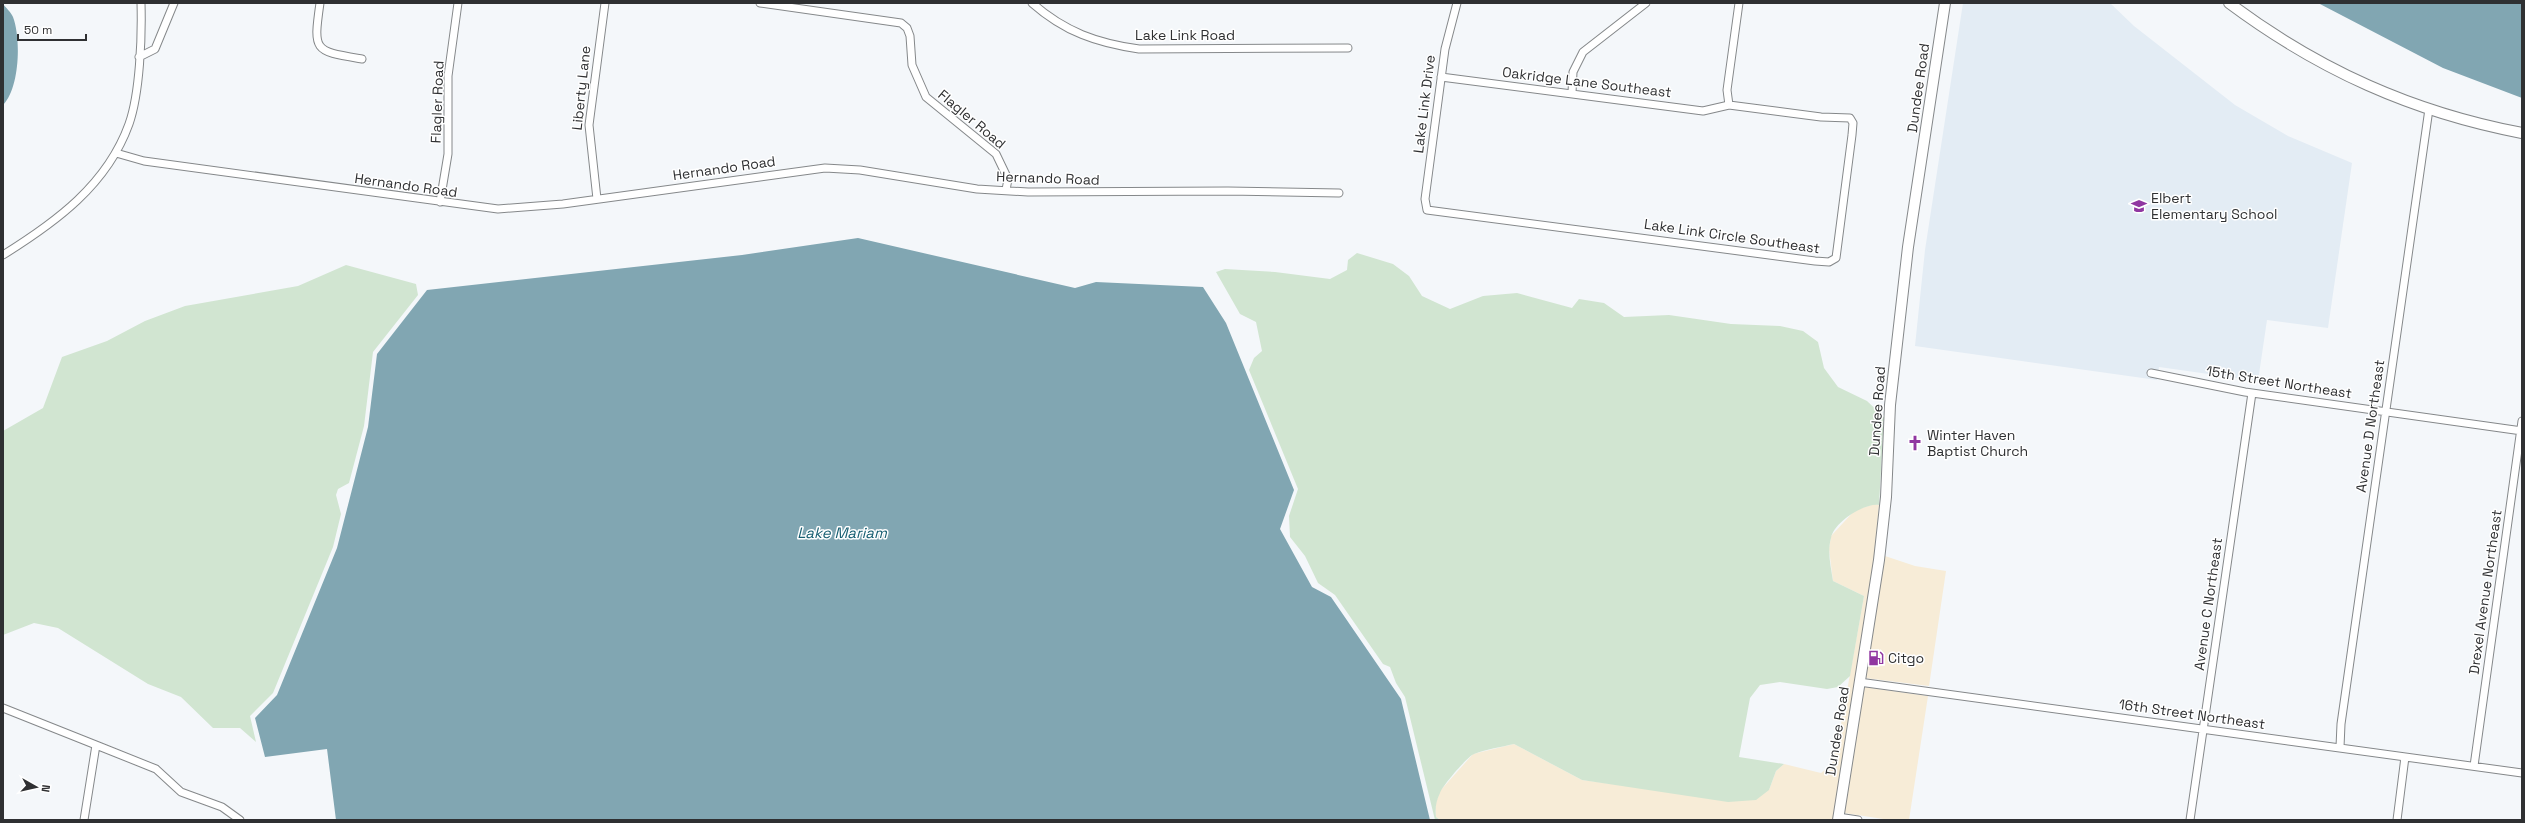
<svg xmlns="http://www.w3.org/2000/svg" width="2525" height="823" viewBox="0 0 2525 823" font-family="'Space Grotesk',sans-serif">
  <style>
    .commercial { fill: #f7ecd7 }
    .built { fill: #e3ecf4 }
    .green { fill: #d1e5d1 }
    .water { fill: #81a6b2 }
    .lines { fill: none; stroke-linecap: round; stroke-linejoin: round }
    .street-casing { stroke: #85888a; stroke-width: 9 }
    .secondary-casing { stroke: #85888a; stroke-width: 12 }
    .street { stroke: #fff; stroke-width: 7 }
    .secondary { stroke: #fff; stroke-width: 10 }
    .labels { text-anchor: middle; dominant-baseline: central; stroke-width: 3; stroke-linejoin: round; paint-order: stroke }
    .street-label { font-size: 14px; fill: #2f3032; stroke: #fff }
    .poi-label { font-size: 14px; fill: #2f3032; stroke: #fff; text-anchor: start }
    .water-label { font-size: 15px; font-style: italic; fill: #196073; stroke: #fff }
  </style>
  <rect width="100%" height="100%" fill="#f4f7fa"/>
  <path class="commercial" d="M 1875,504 L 1879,505 L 1874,559 L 1833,820 L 1440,820 L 1436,817 L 1435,805 L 1440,791 L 1473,754 L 1514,744 L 1582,780 L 1657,790 L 1769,790 L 1776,771 L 1784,764 L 1821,773 L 1832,764 L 1840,730 L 1864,596 L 1833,581 L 1829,549 L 1831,536 L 1855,510 Z
    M 1885,556 L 1915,566 L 1946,571 L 1929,686 L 1865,678 Z
    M 1864,687 L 1928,696 L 1909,820 L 1890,820 L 1844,813 Z"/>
  <path class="built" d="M 1963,3 L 2110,3 L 2134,26 L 2235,105 L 2288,136 L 2352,163 L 2328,328 L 2267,320 L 2258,381 L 2159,367 L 2157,380 L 1915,346 L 1925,250 Z"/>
  <path class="green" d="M 1357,253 L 1393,264 L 1409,276 L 1422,296 L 1450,309 L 1483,296 L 1517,293 L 1572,308 L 1579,299 L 1604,303 L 1624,317 L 1669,315 L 1731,324 L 1780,326 L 1803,331 L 1818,342 L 1824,368 L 1838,387 L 1867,401 L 1884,417 L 1879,505 C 1864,503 1834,522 1831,538 C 1827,552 1831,567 1833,581 L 1864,596 L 1850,676 L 1838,687 L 1827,689 L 1780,682 L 1760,685 L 1750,698 L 1739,757 L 1784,764 L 1776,771 L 1769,790 L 1756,800 L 1728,802 L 1582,780 L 1514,744 C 1501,747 1487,749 1474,754 C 1468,756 1442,786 1440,793 C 1436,801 1435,808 1436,817 L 1440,820 L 1435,820 L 1405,697 L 1396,683 L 1390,667 L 1383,664 L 1335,595 L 1318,583 L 1305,556 L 1290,537 L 1289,516 L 1298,489 L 1249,370 L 1254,358 L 1262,351 L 1256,322 L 1240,314 L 1216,272 L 1225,269 L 1275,272 L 1330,279 L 1347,270 L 1348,260 Z
    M 346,265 L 416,284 L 418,295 L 373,352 L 364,426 L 349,483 L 338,489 L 336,495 L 341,514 L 333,547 L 273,693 L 250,716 L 256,742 L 240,728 L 213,728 L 181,697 L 148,684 L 58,628 L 34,623 L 3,635 L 3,431 L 43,408 L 62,357 L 107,341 L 145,321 L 185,306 L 298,286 Z"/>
  <path class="water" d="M 2318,3 L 2522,3 L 2522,98 L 2443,68 Z
    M 3,4 C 6,8 11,12 13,17 C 21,38 20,88 3,105 Z
    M 858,238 L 1075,288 L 1096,282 L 1203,287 L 1226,323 L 1294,490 L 1280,529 L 1312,587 L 1331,597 L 1401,699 L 1430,820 L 336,820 L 327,749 L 265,757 L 255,718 L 277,695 L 337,548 L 368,427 L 377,354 L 427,290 L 742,255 Z"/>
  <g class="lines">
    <defs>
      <path id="street" d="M 320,3 C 313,52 314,51 362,59
        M 760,3 L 901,23 L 907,28 L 910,36 L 912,65 L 926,97 L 996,154 L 1008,179 L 1006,190
        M 1032,3 C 1065,32 1097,43 1139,49 L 1348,48
        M 139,57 L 155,49 L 174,3
        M 1441,77 L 1703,111 L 1729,105 L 1821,117 L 1850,118 L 1853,123 L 1852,135 L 1836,258 L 1829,262 L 1815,261 L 1427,210 L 1425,199 L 1445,49 L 1457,3
        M 1572,93 L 1573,72 L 1583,52 L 1646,3
        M 1729,105 L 1727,90 L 1739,3
        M 116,153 L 144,161 L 498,209 L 563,204 L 825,168 L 860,170 L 977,189 L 1028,192 L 1228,191 L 1339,193
        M 597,199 L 589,125 L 605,3
        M 440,202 L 448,154 L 448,76 L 458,3
        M 3,255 C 56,222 107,185 129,124 C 140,93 142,36 141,3
        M 2151,373 L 2245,392 L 2522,431
        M 1859,682 L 2522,773
        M 3,708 L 96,745
        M 2340,747 L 2341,724 L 2429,109
        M 2474,766 L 2522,421
        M 1838,817 L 1858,820
        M 84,820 L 96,745 L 156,769 L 181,792 L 222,807 L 240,820
        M 2190,820 L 2252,393
        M 2397,820 L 2405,757"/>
      <path id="secondary" d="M 2229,3 C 2319,70 2412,112 2522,133
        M 1838,820 L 1879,560 L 1886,497 L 1890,405 L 1908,247 L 1945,3"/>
    </defs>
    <use href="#street" class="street-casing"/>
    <use href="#secondary" class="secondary-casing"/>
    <use href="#street" class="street"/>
    <use href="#secondary" class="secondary"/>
  </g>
  <defs>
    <symbol id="school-bare" viewBox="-9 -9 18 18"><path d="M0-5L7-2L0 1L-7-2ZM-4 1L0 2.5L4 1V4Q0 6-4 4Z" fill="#9036a1" stroke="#fff" stroke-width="2.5" paint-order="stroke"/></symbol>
    <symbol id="church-bare" viewBox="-9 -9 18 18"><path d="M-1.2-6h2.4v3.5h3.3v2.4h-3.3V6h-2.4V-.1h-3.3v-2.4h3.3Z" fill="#9036a1" stroke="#fff" stroke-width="2.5" paint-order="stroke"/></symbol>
    <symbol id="fuel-bare" viewBox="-9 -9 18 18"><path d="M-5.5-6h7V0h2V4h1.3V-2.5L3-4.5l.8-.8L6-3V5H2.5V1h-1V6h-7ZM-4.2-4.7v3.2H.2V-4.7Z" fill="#9036a1" stroke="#fff" stroke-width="2.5" paint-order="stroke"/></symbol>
  </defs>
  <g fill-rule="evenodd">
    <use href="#school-bare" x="2128" y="195" width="22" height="22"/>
    <use href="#church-bare" x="1904" y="432" width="22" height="22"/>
    <use href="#fuel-bare" x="1865" y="647" width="22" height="22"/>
  </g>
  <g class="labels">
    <g class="street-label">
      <text x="1185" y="35">Lake Link Road</text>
      <text transform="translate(1587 82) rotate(7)">Oakridge Lane Southeast</text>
      <text transform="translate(581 88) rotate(-84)">Liberty Lane</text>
      <text transform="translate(1918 88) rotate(-82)">Dundee Road</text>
      <text transform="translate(437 102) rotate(-88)">Flagler Road</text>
      <text transform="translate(1424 104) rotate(-83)">Lake Link Drive</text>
      <text transform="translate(972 119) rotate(40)">Flagler Road</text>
      <text transform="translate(724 168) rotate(-8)">Hernando Road</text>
      <text transform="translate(1048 178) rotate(2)">Hernando Road</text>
      <text transform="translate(406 185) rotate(8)">Hernando Road</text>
      <text transform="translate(1732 236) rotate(8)">Lake Link Circle Southeast</text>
      <text transform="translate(2279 382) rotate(9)">15th Street Northeast</text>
      <text transform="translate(1877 411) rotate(-86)">Dundee Road</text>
      <text transform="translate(2370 426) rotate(-82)">Avenue D Northeast</text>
      <text transform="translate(2485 592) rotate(-82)">Drexel Avenue Northeast</text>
      <text transform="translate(2208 604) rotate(-82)">Avenue C Northeast</text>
      <text transform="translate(2192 714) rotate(8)">16th Street Northeast</text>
      <text transform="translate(1837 731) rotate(-81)">Dundee Road</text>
    </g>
    <g class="poi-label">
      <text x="2151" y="198">Elbert<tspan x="2151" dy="16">Elementary School</tspan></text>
      <text x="1927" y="435">Winter Haven<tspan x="1927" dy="16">Baptist Church</tspan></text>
      <text x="1888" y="658">Citgo</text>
    </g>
    <g class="water-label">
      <text x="842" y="532">Lake Mariam</text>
    </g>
  </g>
  <rect width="2525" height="823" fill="none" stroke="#2f3032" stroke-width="8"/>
  <g transform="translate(36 787) rotate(98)" stroke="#ffffff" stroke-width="3" paint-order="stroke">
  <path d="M0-3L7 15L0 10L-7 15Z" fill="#2f3032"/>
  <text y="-6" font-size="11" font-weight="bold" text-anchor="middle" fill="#2f3032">N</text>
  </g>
  <path d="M18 34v6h68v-6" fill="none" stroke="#2f3032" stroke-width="2"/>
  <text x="24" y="34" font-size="12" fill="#2f3032" stroke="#ffffff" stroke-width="3" paint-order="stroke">50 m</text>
</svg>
